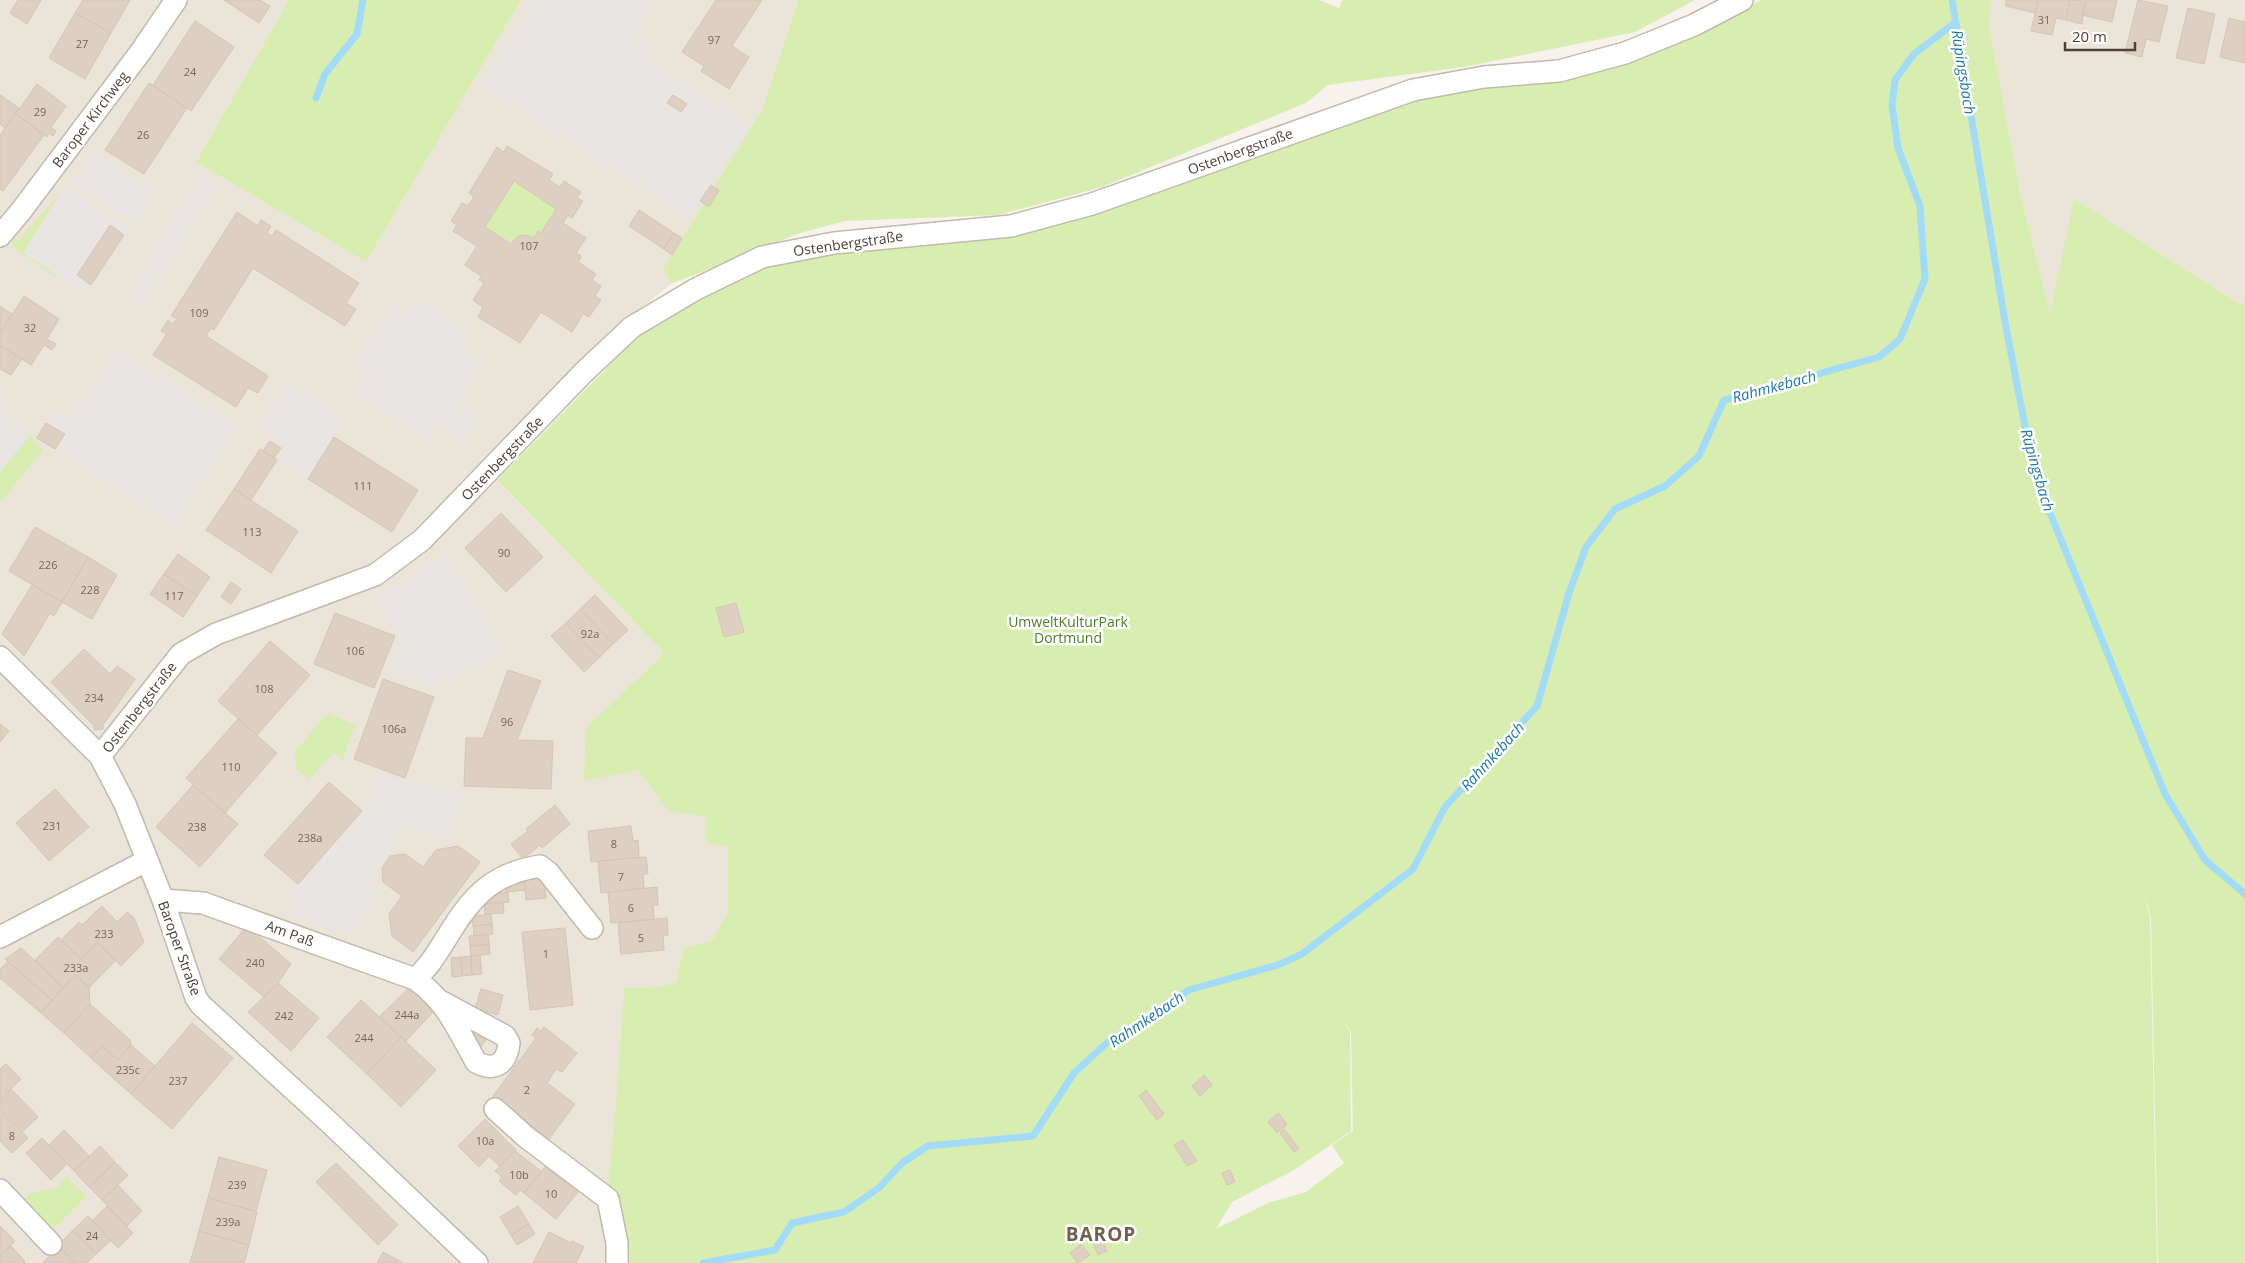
<svg xmlns="http://www.w3.org/2000/svg" width="2245" height="1263" viewBox="0 0 2245 1263" font-family="'Open Sans',sans-serif">
  <style>
    .residential { fill: #ebe4d8 }
    .green { fill: #d7eeb0; fill-rule: evenodd }
    .parking { fill: #e8e5e2 }
    .lines { fill: none; stroke-linecap: round; stroke-linejoin: round }
    .stream { stroke: #a2dbf8; stroke-width: 7 }
    .building { fill: #ddd0c2; stroke: #d5c5b1; fill-rule: evenodd }
    .minor-casing { stroke: #c3b9ac; stroke-width: 24 }
    .minor { stroke: #fff; stroke-width: 21 }
    .labels { text-anchor: middle; dominant-baseline: central; stroke-width: 5; stroke-linejoin: round; paint-order: stroke }
    .number-label { font-size: 11px; fill: #70665a }
    .street-label { font-size: 14px; fill: #4c4237; stroke: #fff }
    .park-label { font-size: 14px; fill: #4c7f22; stroke: #fff }
    .water-label { font-size: 15px; font-style: italic; fill: #217aa9; stroke: #fff }
    .district-label { font-size: 19px; font-weight: bold; letter-spacing: 1px; fill: #70604d; stroke: #fff }
  </style>
  <rect width="100%" height="100%" fill="#f7f2eb"/>
  <path class="residential" d="M 0,0 L 289,0 L 196,162 L 366,262 L 521,0 L 798,0 L 762,110 L 663,269 L 671,284 L 625,321 L 500,450 L 497,481 L 664,653 L 585,729 L 584,780 L 638,770 L 668,811 L 706,817 L 728,847 L 728,913 L 712,941 L 684,948 L 676,982 L 660,987 L 624,988 L 616,1100 L 608,1183 L 617,1243 L 617,1263 L 0,1263 Z
    M 1991,0 L 2245,0 L 2245,301 L 2243,305 L 2075,200 L 2050,316 L 2021,196 L 1989,27 Z"/>
  <path class="green" d="M 289,0 L 521,0 L 366,262 L 196,162 Z
    M 798,0 L 1319,0 L 1339,8 L 1342,0 L 1695,0 L 1635,32 L 1464,67 L 1328,85 L 1306,103 L 1102,187 L 998,215 L 845,221 L 800,233 L 671,284 L 663,269 L 762,110 Z
    M 1762,0 L 1991,0 L 1989,27 L 2021,196 L 2050,314 L 2074,199 L 2242,305 L 2245,301 L 2245,1263 L 2158,1263 L 2151,918 L 2143,890 L 2150,918 L 2157,1263 L 617,1263 L 617,1243 L 608,1183 L 616,1100 L 624,988 L 660,987 L 676,982 L 684,948 L 712,941 L 728,912 L 728,847 L 706,843 L 706,817 L 668,811 L 638,770 L 584,781 L 585,729 L 664,653 L 497,480 L 642,332 L 680,308 L 763,267 L 832,250 L 946,241 L 1415,96 L 1717,22 ZM 1339,1013 L 1351,1032 L 1353,1131 L 1332,1145 L 1344,1163 L 1306,1192 L 1268,1203 L 1216,1229 L 1232,1202 L 1294,1170 L 1351,1131 L 1350,1032 Z
    M 514,181 L 556,209 L 541,233 L 538,231 L 534,238 C 523,234 517,235 511,244 L 485,227 Z
    M 61,192 L 44,218 L 75,239 L 57,278 L 12,247 L 11,244 L 14,239 L 19,240 Z
    M 31,434 L 34,443 L 43,450 L 0,503 L 0,472 Z
    M 328,713 L 355,725 L 343,760 L 333,753 L 309,780 L 296,768 L 295,751 Z
    M 67,1177 L 86,1197 L 48,1235 L 19,1205 L 29,1194 L 56,1188 Z"/>
  <path class="parking" d="M 535,0 L 645,0 L 653,5 L 634,36 L 653,49 L 646,59 L 750,125 L 690,219 L 480,85 Z
    M 95,152 L 157,193 L 136,225 L 73,184 Z
    M 201,175 L 219,187 L 142,307 L 125,296 Z
    M 65,187 L 129,228 L 124,235 L 110,225 L 82,267 L 77,276 L 91,285 L 85,294 L 23,253 Z
    M 417,297 L 473,333 L 463,349 L 484,362 L 458,404 L 480,418 L 466,441 L 438,424 L 428,440 L 356,394 L 368,375 L 351,364 L 390,303 L 406,313 Z
    M 115,349 L 240,426 L 176,528 L 55,449 L 64,434 L 46,423 L 55,409 L 71,419 Z
    M 286,380 L 346,418 L 308,479 L 278,460 L 286,447 L 255,427 Z
    M 0,395 L 10,401 L 5,412 L 12,421 L 31,434 L 0,472 Z
    M 445,554 L 503,646 L 488,664 L 429,688 L 390,672 L 401,642 L 378,596 Z
    M 375,773 L 464,792 L 450,839 L 406,829 L 368,882 L 385,895 L 349,937 L 286,912 L 299,885 L 363,811 Z"/>
  <g class="lines">
    <path class="stream" d="M 1952,0 L 2005,322 L 2030,452 L 2050,513 L 2165,794 L 2205,860 L 2245,894
      M 316,98 L 325,74 L 357,34 L 363,0
      M 703,1263 L 775,1250 L 792,1223 L 844,1212 L 880,1187 L 902,1163 L 928,1146 L 1033,1136 L 1074,1073 L 1109,1041 L 1138,1025 L 1189,990 L 1278,965 L 1302,954 L 1413,869 L 1445,807 L 1537,706 L 1569,593 L 1586,547 L 1615,509 L 1665,486 L 1699,456 L 1724,400 L 1879,357 L 1900,339 L 1925,279 L 1920,206 L 1898,148 L 1892,105 L 1895,80 L 1914,54 L 1956,22"/>
  </g>
  <path class="building" d="M 18,0 L 41,0 L 27,24 L 10,13 Z
    M 83,0 L 130,0 L 111,33 L 75,13 Z
    M 224,0 L 260,0 L 270,6 L 259,23 Z
    M 716,0 L 762,0 L 732,46 L 749,57 L 729,89 L 701,71 L 704,66 L 682,52 Z
    M 2006,0 L 2038,0 L 2035,13 L 2006,6 Z
    M 2038,0 L 2070,0 L 2066,20 L 2056,18 L 2052,35 L 2031,31 Z
    M 2070,0 L 2085,1 L 2082,24 L 2066,20 Z
    M 2086,0 L 2117,0 L 2112,22 L 2082,15 Z
    M 2138,0 L 2168,6 L 2159,42 L 2146,39 L 2142,57 L 2125,53 Z
    M 2188,8 L 2215,14 L 2204,64 L 2176,58 Z
    M 75,13 L 111,33 L 85,79 L 49,58 Z
    M 2229,18 L 2245,22 L 2245,63 L 2220,57 Z
    M 195,21 L 234,47 L 191,111 L 153,85 Z
    M 149,83 L 187,108 L 144,174 L 105,150 Z
    M 37,84 L 66,106 L 51,127 L 56,131 L 53,136 L 49,133 L 47,137 L 16,114 Z
    M 0,95 L 19,108 L 5,128 L 0,124 Z
    M 673,95 L 687,104 L 681,112 L 667,103 Z
    M 16,114 L 44,135 L 3,191 L 0,189 L 0,135 Z
    M 507,146 L 553,174 L 549,180 L 560,187 L 564,181 L 581,192 L 577,198 L 583,201 L 572,218 L 568,215 L 563,223 L 586,238 L 576,253 L 581,256 L 578,262 L 596,274 L 592,280 L 601,286 L 595,296 L 601,300 L 589,317 L 583,314 L 572,332 L 541,312 L 520,343 L 478,317 L 483,307 L 473,300 L 484,283 L 479,280 L 481,276 L 465,265 L 477,246 L 453,231 L 457,225 L 451,221 L 462,203 L 468,206 L 474,197 L 469,193 L 497,147 L 504,152 ZM 514,181 L 556,209 L 541,233 L 538,231 L 534,238 L 525,235 L 518,236 L 511,244 L 485,227 Z
    M 711,185 L 719,190 L 709,207 L 700,201 Z
    M 639,210 L 674,233 L 664,249 L 629,226 Z
    M 237,212 L 258,226 L 261,220 L 271,226 L 267,233 L 270,235 L 272,236 L 276,230 L 359,283 L 346,303 L 356,309 L 345,326 L 253,268 L 214,330 L 211,328 L 206,336 L 268,376 L 258,393 L 248,388 L 236,407 L 153,355 L 167,334 L 161,331 L 168,320 L 173,324 L 175,321 L 177,319 L 171,316 Z
    M 110,225 L 124,235 L 91,285 L 77,275 Z
    M 674,233 L 682,238 L 672,255 L 664,249 Z
    M 24,296 L 59,319 L 47,339 L 56,344 L 52,350 L 44,345 L 31,365 L 0,345 L 0,334 Z
    M 0,306 L 12,314 L 0,334 Z
    M 0,345 L 22,359 L 11,375 L 0,369 Z
    M 46,423 L 65,434 L 55,449 L 37,438 Z
    M 334,437 L 418,490 L 392,532 L 308,479 Z
    M 270,441 L 281,448 L 274,458 L 263,451 Z
    M 260,449 L 277,460 L 251,500 L 234,489 Z
    M 234,489 L 298,531 L 271,573 L 206,530 Z
    M 501,513 L 543,557 L 506,592 L 465,548 Z
    M 35,527 L 88,557 L 62,602 L 9,571 Z
    M 178,554 L 210,577 L 197,596 L 164,574 Z
    M 88,557 L 117,575 L 92,619 L 62,602 Z
    M 164,574 L 197,596 L 183,617 L 150,594 Z
    M 231,582 L 241,589 L 231,604 L 221,597 Z
    M 32,585 L 62,602 L 54,616 L 50,613 L 24,656 L 2,634 Z
    M 595,595 L 628,630 L 613,644 L 580,609 Z
    M 736,603 L 744,632 L 724,637 L 716,608 Z
    M 580,609 L 613,644 L 599,658 L 566,623 Z
    M 335,613 L 395,636 L 374,688 L 314,664 Z
    M 566,623 L 599,658 L 584,672 L 551,636 Z
    M 270,641 L 310,675 L 257,735 L 218,701 Z
    M 84,649 L 110,674 L 117,666 L 135,679 L 103,725 L 103,729 L 94,730 L 94,726 L 51,682 Z
    M 508,670 L 541,681 L 517,740 L 553,741 L 551,789 L 464,786 L 466,738 L 483,738 Z
    M 383,679 L 434,697 L 405,778 L 354,759 Z
    M 238,719 L 277,753 L 225,813 L 186,778 Z
    M 0,724 L 9,731 L 0,742 Z
    M 329,782 L 362,811 L 298,884 L 264,855 Z
    M 193,785 L 238,824 L 200,867 L 156,827 Z
    M 55,789 L 89,827 L 49,861 L 16,823 Z
    M 555,805 L 570,824 L 542,848 L 540,845 L 523,859 L 511,844 L 528,831 L 526,829 Z
    M 631,826 L 633,841 L 638,840 L 639,857 L 591,862 L 588,831 Z
    M 458,846 L 480,862 L 413,952 L 392,936 L 389,914 L 402,896 L 383,882 L 382,868 L 390,856 L 405,854 L 423,867 L 436,850 Z
    M 646,857 L 648,874 L 643,874 L 644,888 L 601,893 L 598,861 Z
    M 544,878 L 546,898 L 526,900 L 524,880 Z
    M 524,880 L 525,890 L 506,892 L 505,882 Z
    M 657,887 L 658,905 L 653,905 L 654,919 L 611,923 L 608,892 Z
    M 508,892 L 509,902 L 489,904 L 489,894 Z
    M 503,902 L 504,913 L 485,914 L 484,904 Z
    M 102,906 L 117,922 L 127,912 L 134,918 L 144,942 L 121,966 L 97,942 L 81,959 L 61,940 L 79,922 L 82,925 Z
    M 491,914 L 492,924 L 473,926 L 472,916 Z
    M 667,918 L 668,935 L 663,935 L 664,950 L 621,954 L 618,923 Z
    M 492,924 L 493,934 L 474,936 L 473,926 Z
    M 247,926 L 291,964 L 278,983 L 264,997 L 219,959 Z
    M 565,928 L 573,1005 L 530,1010 L 522,932 Z
    M 488,934 L 489,944 L 470,946 L 469,936 Z
    M 58,937 L 81,959 L 97,942 L 116,960 L 89,988 L 75,975 L 63,987 L 35,960 Z
    M 489,944 L 490,954 L 471,956 L 470,946 Z
    M 21,948 L 63,987 L 52,1000 L 5,959 Z
    M 480,955 L 482,974 L 472,975 L 471,956 Z
    M 471,956 L 472,975 L 462,976 L 461,957 Z
    M 461,957 L 462,976 L 452,977 L 451,958 Z
    M 8,962 L 52,1000 L 41,1013 L 0,978 L 0,969 Z
    M 75,975 L 89,988 L 90,1004 L 64,1033 L 41,1013 Z
    M 278,983 L 319,1018 L 291,1051 L 248,1012 Z
    M 411,986 L 432,1008 L 432,1013 L 406,1041 L 379,1017 Z
    M 481,989 L 503,995 L 498,1015 L 475,1009 Z
    M 361,1000 L 401,1037 L 367,1074 L 327,1037 Z
    M 90,1004 L 130,1040 L 131,1045 L 118,1060 L 102,1046 L 91,1058 L 64,1033 Z
    M 192,1023 L 233,1058 L 172,1129 L 131,1094 Z
    M 544,1027 L 577,1053 L 562,1072 L 556,1069 L 547,1083 L 575,1104 L 549,1139 L 493,1096 L 536,1038 L 532,1035 L 537,1028 L 541,1031 Z
    M 471,1028 L 486,1040 L 479,1049 L 463,1037 Z
    M 401,1037 L 436,1070 L 401,1107 L 367,1074 Z
    M 131,1045 L 155,1066 L 131,1094 L 91,1058 L 102,1046 L 118,1060 Z
    M 6,1064 L 21,1079 L 0,1100 L 0,1069 Z
    M 1204,1075 L 1212,1085 L 1200,1096 L 1192,1086 Z
    M 11,1089 L 38,1117 L 22,1132 L 0,1110 L 0,1100 Z
    M 1146,1090 L 1164,1114 L 1157,1120 L 1139,1096 Z
    M 2,1112 L 28,1138 L 12,1153 L 0,1141 L 0,1114 Z
    M 1278,1113 L 1287,1124 L 1277,1133 L 1268,1122 Z
    M 485,1119 L 516,1150 L 499,1166 L 489,1156 L 479,1167 L 458,1146 Z
    M 1284,1129 L 1299,1149 L 1294,1152 L 1280,1133 Z
    M 64,1130 L 89,1156 L 74,1171 L 49,1145 Z
    M 42,1138 L 67,1164 L 51,1180 L 26,1153 Z
    M 1183,1140 L 1197,1161 L 1187,1166 L 1174,1145 Z
    M 100,1146 L 115,1162 L 89,1187 L 74,1171 Z
    M 515,1151 L 541,1171 L 524,1193 L 520,1190 L 516,1195 L 499,1181 L 502,1177 L 495,1171 Z
    M 219,1157 L 267,1170 L 256,1211 L 208,1198 Z
    M 115,1162 L 128,1175 L 102,1200 L 89,1187 Z
    M 336,1163 L 398,1225 L 378,1245 L 316,1182 Z
    M 545,1167 L 578,1192 L 556,1219 L 524,1193 Z
    M 1230,1170 L 1235,1182 L 1227,1185 L 1222,1173 Z
    M 118,1185 L 142,1211 L 127,1226 L 102,1200 Z
    M 208,1198 L 257,1212 L 249,1245 L 199,1231 Z
    M 107,1206 L 133,1233 L 118,1248 L 92,1221 Z
    M 518,1206 L 529,1224 L 511,1235 L 500,1217 Z
    M 88,1216 L 111,1240 L 96,1254 L 73,1230 Z
    M 529,1224 L 535,1234 L 517,1245 L 511,1235 Z
    M 0,1226 L 15,1241 L 0,1256 Z
    M 73,1230 L 96,1254 L 87,1263 L 75,1263 L 58,1245 Z
    M 199,1231 L 249,1245 L 244,1263 L 190,1263 Z
    M 549,1232 L 571,1243 L 572,1241 L 584,1247 L 576,1263 L 533,1263 Z
    M 1100,1235 L 1107,1251 L 1098,1255 L 1091,1238 Z
    M 1081,1244 L 1090,1255 L 1078,1263 L 1070,1253 Z
    M 11,1246 L 25,1261 L 24,1263 L 0,1263 L 0,1256 Z
    M 59,1247 L 75,1263 L 45,1263 L 43,1262 Z
    M 383,1252 L 403,1263 L 377,1263 Z"/>
  <g class="lines">
    <defs>
      <path id="minor" d="M 0,236 L 21,211 L 142,50 L 176,0
        M 0,657 L 100,756 L 125,804 L 163,900 L 196,998 L 201,1005 L 330,1123 L 477,1263
        M 100,756 L 181,654 L 216,634 L 375,575 L 422,540 L 584,372 L 632,327 L 696,289 L 762,257 L 834,243 L 1011,226 L 1092,204 L 1413,90 L 1484,77 L 1559,71 L 1625,53 L 1694,25 L 1742,0
        M 163,900 L 203,903 L 415,979 C 447,1002 457,1028 476,1062 C 494,1072 507,1064 509,1043 L 505,1036 L 442,1002
        M 0,937 L 146,861
        M 415,979 C 428,968 435,956 444,942 C 469,901 488,874 540,866 L 548,872 L 592,928
        M 495,1109 L 526,1137 L 608,1199 L 617,1243 L 617,1263
        M 0,1190 L 51,1244"/>
    </defs>
    <use href="#minor" class="minor-casing"/>
    <use href="#minor" class="minor"/>
  </g>
  <g class="labels">
    <g class="number-label">
      <text x="2044" y="19">31</text>
      <text x="714" y="39">97</text>
      <text x="82" y="43">27</text>
      <text x="190" y="71">24</text>
      <text x="40" y="111">29</text>
      <text x="143" y="134">26</text>
      <text x="529" y="245">107</text>
      <text x="199" y="312">109</text>
      <text x="30" y="327">32</text>
      <text x="363" y="485">111</text>
      <text x="252" y="531">113</text>
      <text x="504" y="552">90</text>
      <text x="48" y="564">226</text>
      <text x="90" y="589">228</text>
      <text x="174" y="595">117</text>
      <text x="590" y="633">92a</text>
      <text x="355" y="650">106</text>
      <text x="264" y="688">108</text>
      <text x="94" y="697">234</text>
      <text x="507" y="721">96</text>
      <text x="394" y="728">106a</text>
      <text x="231" y="766">110</text>
      <text x="52" y="825">231</text>
      <text x="197" y="826">238</text>
      <text x="310" y="837">238a</text>
      <text x="614" y="843">8</text>
      <text x="621" y="876">7</text>
      <text x="631" y="907">6</text>
      <text x="104" y="933">233</text>
      <text x="641" y="937">5</text>
      <text x="546" y="953">1</text>
      <text x="255" y="962">240</text>
      <text x="76" y="967">233a</text>
      <text x="407" y="1014">244a</text>
      <text x="284" y="1015">242</text>
      <text x="364" y="1037">244</text>
      <text x="128" y="1069">235c</text>
      <text x="178" y="1080">237</text>
      <text x="527" y="1089">2</text>
      <text x="12" y="1135">8</text>
      <text x="485" y="1140">10a</text>
      <text x="519" y="1174">10b</text>
      <text x="237" y="1184">239</text>
      <text x="551" y="1193">10</text>
      <text x="228" y="1221">239a</text>
      <text x="92" y="1235">24</text>
    </g>
    <g class="street-label">
      <text transform="translate(90 119) rotate(-53)">Baroper Kirchweg</text>
      <text transform="translate(1240 151) rotate(-20)">Ostenbergstraße</text>
      <text transform="translate(848 243) rotate(-8)">Ostenbergstraße</text>
      <text transform="translate(502 458) rotate(-46)">Ostenbergstraße</text>
      <text transform="translate(139 707) rotate(-52)">Ostenbergstraße</text>
      <text transform="translate(290 933) rotate(20)">Am Paß</text>
      <text transform="translate(180 948) rotate(70)">Baroper Straße</text>
    </g>
    <g class="park-label">
      <text x="1068" y="621">UmweltKulturPark<tspan x="1068" dy="16">Dortmund</tspan></text>
    </g>
    <g class="water-label">
      <text transform="translate(1964 72) rotate(81)">Rüpingsbach</text>
      <text transform="translate(1774 386) rotate(-15)">Rahmkebach</text>
      <text transform="translate(2038 470) rotate(74)">Rüpingsbach</text>
      <text transform="translate(1492 756) rotate(-48)">Rahmkebach</text>
      <text transform="translate(1146 1019) rotate(-34)">Rahmkebach</text>
    </g>
    <g class="district-label">
      <text x="1101" y="1234">BAROP</text>
    </g>
  </g>
  <path d="M2065 42v8h70v-8" fill="none" stroke="#4c4237" stroke-width="2.5"/>
  <text x="2072" y="42" font-size="15" fill="#4c4237" stroke="#ffffff" stroke-width="4" paint-order="stroke">20 m</text>
</svg>
